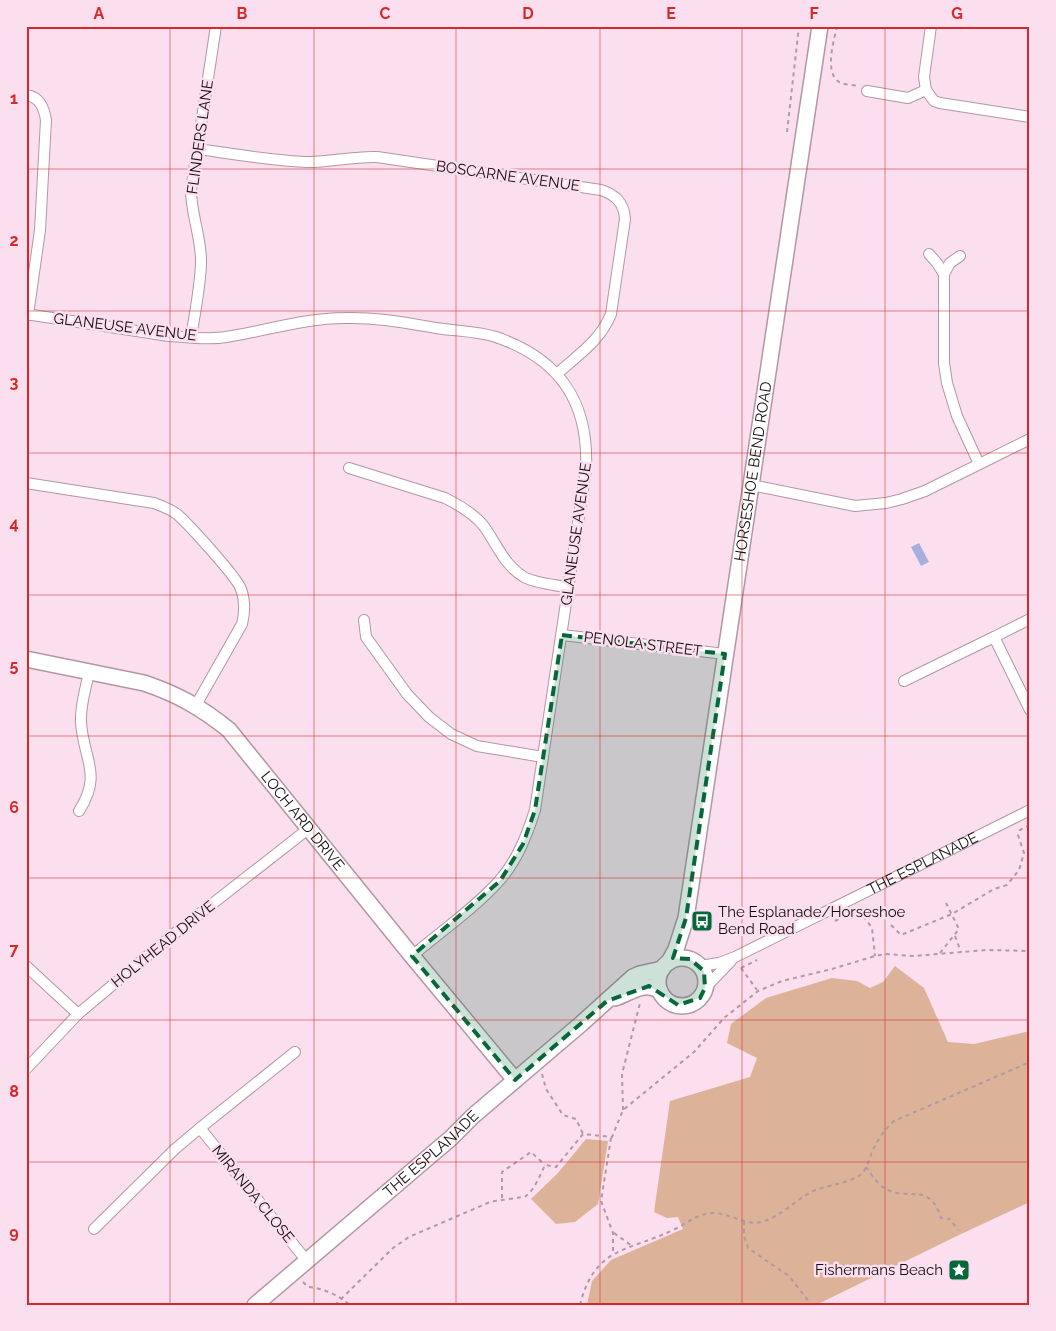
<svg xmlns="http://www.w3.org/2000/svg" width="1056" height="1331" viewBox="0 0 1056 1331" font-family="Raleway,sans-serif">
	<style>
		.green { fill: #dcb298 }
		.water { fill: #a7afde }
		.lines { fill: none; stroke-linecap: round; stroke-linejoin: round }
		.street-casing { stroke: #b197a5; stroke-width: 12 }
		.secondary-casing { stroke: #b197a5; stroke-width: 18 }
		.path { stroke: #af9aa5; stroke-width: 2; stroke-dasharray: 4 4; stroke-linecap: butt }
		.street { stroke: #fff; stroke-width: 10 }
		.secondary { stroke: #fff; stroke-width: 15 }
		.marked { fill: #06673b; fill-opacity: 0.2; stroke: #06673b; stroke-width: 4; stroke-dasharray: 10 6; stroke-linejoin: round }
		.grid { fill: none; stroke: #d62828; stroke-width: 1; stroke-opacity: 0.55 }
		.labels { text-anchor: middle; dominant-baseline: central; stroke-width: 5; stroke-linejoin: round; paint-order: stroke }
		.street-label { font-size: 15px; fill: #150c11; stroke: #fbdfee }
		.poi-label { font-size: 15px; fill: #150c11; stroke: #fbdfee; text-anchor: start }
		.neatline { fill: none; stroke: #d62828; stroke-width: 2 }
		.grid-label { font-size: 16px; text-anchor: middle; font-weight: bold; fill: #d62828 }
	</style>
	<rect width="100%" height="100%" fill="#fbdfee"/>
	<g class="green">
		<polygon points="895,966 924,988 948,1042 974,1044 1030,1031 1030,1202 959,1235 816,1305 587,1305 592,1281 611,1260 683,1229 678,1217 667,1218 654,1212 670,1101 750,1077 757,1058 727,1043 731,1024 766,998 832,978 857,981 870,988 883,982"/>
		<polygon points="586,1139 608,1141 598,1204 575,1222 556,1224 531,1199 558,1173"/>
	</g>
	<polygon class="water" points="919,543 929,562 921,566 911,547"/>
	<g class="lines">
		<g class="street-casing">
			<g id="street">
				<polyline points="926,90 924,77 931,26"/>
				<polyline points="867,91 908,98 926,90 934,101 940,103 1030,117"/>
				<path d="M 26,95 C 40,97 44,108 46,120 L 40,230 L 28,315"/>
				<path d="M 198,149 C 235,154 272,161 309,162 C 331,162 354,156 377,157 L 601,190 C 616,195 624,203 625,219 L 611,314 C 600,341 579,354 558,373"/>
				<polyline points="929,254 937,263 944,274"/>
				<polyline points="960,256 950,263 944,274 944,363 947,383 957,416 979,464"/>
				<path d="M 26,314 L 169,336 C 187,337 208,340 226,337 C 265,331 305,318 345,318 C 376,317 406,323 436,328 C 455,331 477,331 496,337 C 560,359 589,402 586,469 L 535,810 C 527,835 517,861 499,881 C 475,908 439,933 412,956"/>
				<path d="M 191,337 C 195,313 200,288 201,264 C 202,239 191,215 191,190 L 216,26"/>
				<path d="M 349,468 L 445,498 C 459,505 473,513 483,525 C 497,544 503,564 524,577 C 534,583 557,585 569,588"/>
				<path d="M 26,483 L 154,503 C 162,506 171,509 178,515 C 190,526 236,576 241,589 C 245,600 245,612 242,624 L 196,705"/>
				<polyline points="751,485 855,506 886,503 902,499 925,491 1030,439"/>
				<polyline points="364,620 366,637 407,694 429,717 451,734 477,746 543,757"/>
				<polyline points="562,635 725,654"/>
				<polyline points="994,637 1030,619"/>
				<polyline points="904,681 994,637 1030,710"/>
				<path d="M 79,811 C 103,774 83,759 81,722 C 80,705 86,688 89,672"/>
				<polyline points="26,966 78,1014"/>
				<path id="s1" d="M 700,966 L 719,963 L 735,957 L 1030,810"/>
				<polyline points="705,988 731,961"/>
				<polyline points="26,1069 78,1014 170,937 308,829"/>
				<polyline points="200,1128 295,1052"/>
				<polyline points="94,1229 175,1149 200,1128 306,1260"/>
			</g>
		</g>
		<g class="secondary-casing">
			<g id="secondary">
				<path id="s2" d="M 26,659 L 144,683 C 177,694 202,708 229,730 L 412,956 L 515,1080"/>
				<circle cx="682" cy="982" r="24"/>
				<path id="s3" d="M 669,962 L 676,949 L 686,918 L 820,26"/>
				<path d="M 615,998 C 630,993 645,980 660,991"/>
				<path id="s4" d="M 255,1305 L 451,1138 L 473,1116 L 581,1024 L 633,977 L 640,974 L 662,969"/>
			</g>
		</g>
		<g class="path">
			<path d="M 837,26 C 834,41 824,72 839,82 C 845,85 853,85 859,86"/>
			<polyline points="787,132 799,26"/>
			<polyline points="835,921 853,912 862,914 872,928 875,956"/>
			<polyline points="891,925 901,935 952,914 994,889 1007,885 1019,870 1024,853 1018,835 1020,830 1030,825"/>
			<polyline points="955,936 961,952"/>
			<polyline points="940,953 959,929 946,903"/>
			<polyline points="741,968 757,960"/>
			<polyline points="741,968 757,990"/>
			<polyline points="542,1074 546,1089 563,1115 576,1119 583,1134"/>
			<polyline points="623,1110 622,1074 640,1003"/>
			<polyline points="611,1138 601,1201 613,1233 613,1255"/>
			<path d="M 866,1167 C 871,1174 877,1183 884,1188 C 909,1203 929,1180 941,1218 L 950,1219 L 958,1230"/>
			<polyline points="502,1198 502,1172 531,1152 545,1165"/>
			<polyline points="744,1221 744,1236 748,1248 789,1276 810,1303"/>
			<polyline points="614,1233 632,1246"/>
			<path d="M 303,1282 L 308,1287 C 323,1288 338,1295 350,1305"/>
			<path d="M 335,1305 L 393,1248 L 409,1237 L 490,1202 C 498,1200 522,1198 526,1196 C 535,1189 540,1175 545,1165 L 556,1167 L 583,1134 L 612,1137 L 623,1110 L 694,1052 L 724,1018 L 758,991 L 782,981 L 832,969 L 875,956 L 885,954 L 914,956 L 986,950 L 1030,951"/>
			<path d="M 580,1305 C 595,1245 629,1252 675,1229 C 688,1223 698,1213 713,1213 C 730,1213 746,1226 761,1222 C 781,1217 795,1200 813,1191 C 828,1185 846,1184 860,1175 C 867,1170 869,1159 872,1152 C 878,1139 884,1130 894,1121 L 1030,1062"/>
		</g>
		<use href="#street" class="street"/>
		<use href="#secondary" class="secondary"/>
	</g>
	<path class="marked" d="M 562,635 L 725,654 L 686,918 L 673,958 L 690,959 L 704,971 L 705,988 L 700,998 L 678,1005 L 649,986 L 607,1001 L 515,1080 L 412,956 L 500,881 L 523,844 L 535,810 Z"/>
	<path class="grid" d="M 170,26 L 170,1305M 314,26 L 314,1305M 456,26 L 456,1305M 600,26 L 600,1305M 742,26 L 742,1305M 885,26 L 885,1305M 26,169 L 1030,169M 26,311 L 1030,311M 26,453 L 1030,453M 26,595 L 1030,595M 26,736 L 1030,736M 26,878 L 1030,878M 26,1020 L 1030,1020M 26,1162 L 1030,1162"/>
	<defs>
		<g id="bus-square" transform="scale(1.125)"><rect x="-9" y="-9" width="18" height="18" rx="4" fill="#06673b" stroke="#fbdfee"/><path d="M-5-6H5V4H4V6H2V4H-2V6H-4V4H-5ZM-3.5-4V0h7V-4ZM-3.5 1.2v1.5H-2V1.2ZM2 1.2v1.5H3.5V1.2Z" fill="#fff"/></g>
		<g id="sight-square" transform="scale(1.125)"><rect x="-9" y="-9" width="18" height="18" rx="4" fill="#06673b" stroke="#fbdfee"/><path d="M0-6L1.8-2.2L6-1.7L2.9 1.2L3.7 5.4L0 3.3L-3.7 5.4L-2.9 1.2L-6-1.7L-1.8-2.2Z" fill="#fff"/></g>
	</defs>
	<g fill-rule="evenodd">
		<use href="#bus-square" x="702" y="921"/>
		<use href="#sight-square" x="959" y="1270"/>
	</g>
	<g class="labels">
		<g class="street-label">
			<text transform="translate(200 137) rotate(-82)">FLINDERS LANE</text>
			<text transform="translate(508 176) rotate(8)">BOSCARNE AVENUE</text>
			<text transform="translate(125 327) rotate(7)">GLANEUSE AVENUE</text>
			<text stroke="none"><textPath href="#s3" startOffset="499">HORSESHOE BEND ROAD</textPath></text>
			<text transform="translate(576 534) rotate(-82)">GLANEUSE AVENUE</text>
			<text transform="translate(643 644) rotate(7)">PENOLA STREET</text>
			<text stroke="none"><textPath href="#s2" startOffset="335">LOCH ARD DRIVE</textPath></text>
			<text stroke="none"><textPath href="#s1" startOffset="246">THE ESPLANADE</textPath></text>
			<text transform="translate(163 944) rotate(-39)">HOLYHEAD DRIVE</text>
			<text stroke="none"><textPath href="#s4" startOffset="232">THE ESPLANADE</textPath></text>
			<text transform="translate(253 1194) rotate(51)">MIRANDA CLOSE</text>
		</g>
		<g class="poi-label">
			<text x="718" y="912">The Esplanade/Horseshoe<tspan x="718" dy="17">Bend Road</tspan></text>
			<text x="943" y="1270" text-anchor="end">Fishermans Beach</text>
		</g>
	</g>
	<rect width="1056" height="1331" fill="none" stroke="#fbdfee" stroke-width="55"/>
	<rect x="28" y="28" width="1000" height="1276" class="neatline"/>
	<g class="grid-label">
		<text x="99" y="19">A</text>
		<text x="242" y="19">B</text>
		<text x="385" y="19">C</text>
		<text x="528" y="19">D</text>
		<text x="671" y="19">E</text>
		<text x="814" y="19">F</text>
		<text x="957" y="19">G</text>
		<text x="14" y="104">1</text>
		<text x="14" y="246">2</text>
		<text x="14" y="388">3</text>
		<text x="14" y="529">4</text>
		<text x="14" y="671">5</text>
		<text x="14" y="813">6</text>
		<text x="14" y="955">7</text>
		<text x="14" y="1097">8</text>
		<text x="14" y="1238">9</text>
	</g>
</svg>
